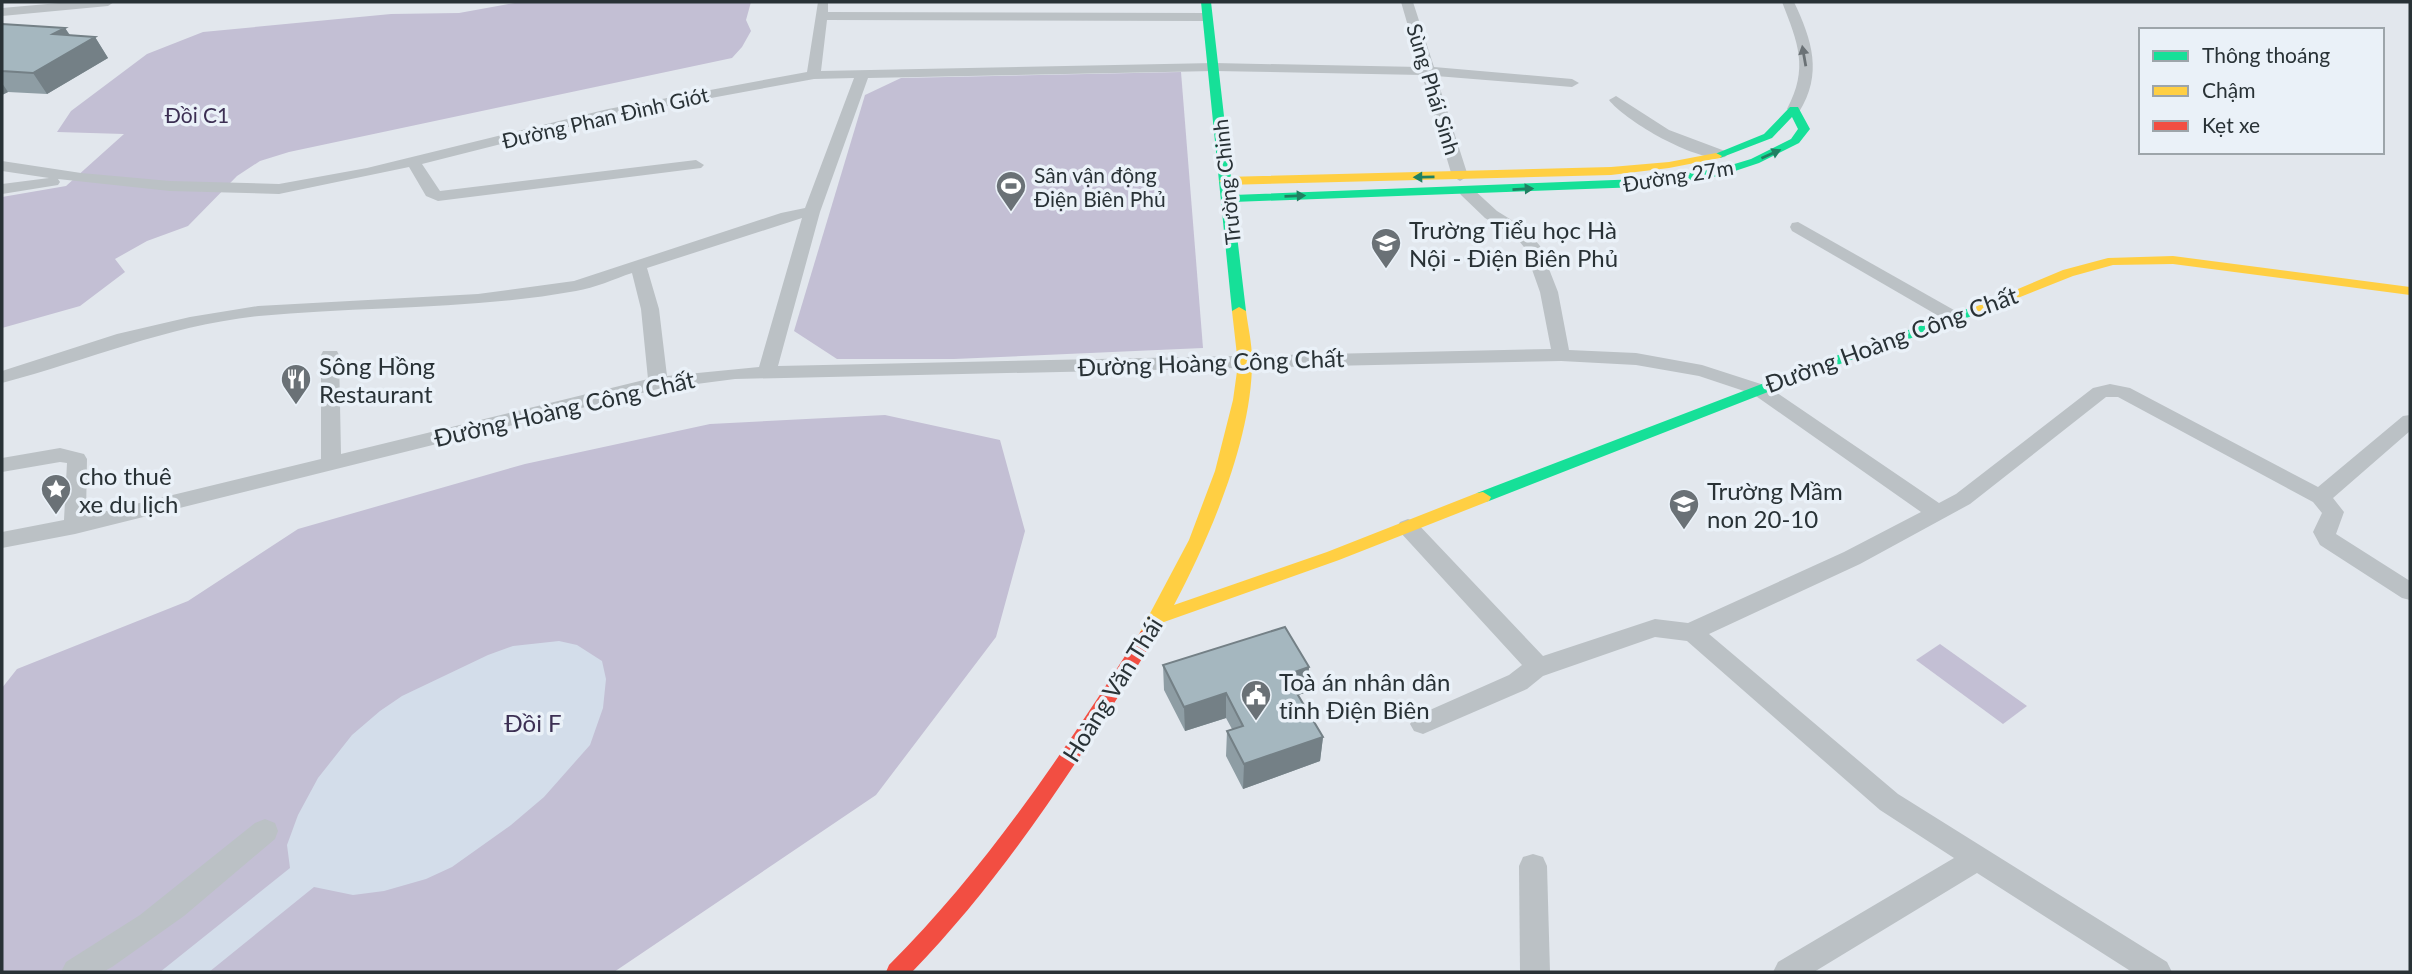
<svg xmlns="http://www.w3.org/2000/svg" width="2412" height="974" viewBox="0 0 2412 974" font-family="Lato,sans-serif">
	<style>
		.green { fill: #c3bfd4 }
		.plaza { fill: #d3ddea }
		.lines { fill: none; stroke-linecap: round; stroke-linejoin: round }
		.street { fill: #bbc1c5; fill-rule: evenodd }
		.fast { fill: #16e098; fill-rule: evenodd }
		.slow { fill: #ffcf43; fill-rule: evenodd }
		.jam { fill: #f24e42; fill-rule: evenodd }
		.wall { fill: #8e9da4 }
		.shaded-wall { fill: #748086 }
		.building { fill: #a5b7bf; stroke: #748086; stroke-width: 2 }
		.oneway { fill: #6b7276 }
		.oneway2 { fill: #208062 }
		.labels { text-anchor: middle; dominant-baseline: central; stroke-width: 7; stroke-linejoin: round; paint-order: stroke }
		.far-street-label { font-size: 21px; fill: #293236; stroke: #eaf1f8 }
		.far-park-label { font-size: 21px; fill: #3c2f53; stroke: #eaf1f8 }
		.far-poi-label { font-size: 21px; fill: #293236; stroke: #eaf1f8; text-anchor: start }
		.poi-label { font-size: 24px; fill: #293236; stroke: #eaf1f8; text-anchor: start }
		.street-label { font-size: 24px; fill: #293236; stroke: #eaf1f8 }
		.park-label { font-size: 24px; fill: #3c2f53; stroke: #eaf1f8 }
	</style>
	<rect width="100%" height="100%" fill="#e2e7ed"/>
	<g class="green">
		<polygon points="520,2 751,2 746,20 751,31 742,47 732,58 289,152 260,161 237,176 188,226 147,241 115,259 125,272 80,306 2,328 2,197 66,186 124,134 57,132 71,111 147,54 203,32 391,14 459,13"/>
		<polygon points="1181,72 1203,348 954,359 837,359 794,331 865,95 901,78"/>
		<polygon points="885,415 1000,440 1025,531 996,637 876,795 614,972 2,972 2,688 17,669 188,601 298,529 525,464 710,424"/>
		<polygon points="1940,644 2027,706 2003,724 1916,660"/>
	</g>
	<polygon class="plaza" points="559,641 577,645 602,661 606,679 603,708 590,745 544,797 511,825 452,867 426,879 384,891 353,895 314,887 209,972 160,972 290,868 287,845 298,815 318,778 352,735 380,711 402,696 488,655 513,646"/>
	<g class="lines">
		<g class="street">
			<polygon points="70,2 114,2 108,6 2,16 2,8"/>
			<path d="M 818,2 L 828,2 L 828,12 L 1205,13 L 1211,17 L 1205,21 L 827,20 L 821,71 L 1214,63 L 1420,67 L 1401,2 L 1413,2 L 1434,67 L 1572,79 L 1579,83 L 1572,87 L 1436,76 L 1468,176 L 1460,181 L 1452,176 L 1422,75 L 1214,71 L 868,78 L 820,212 L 778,366 L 1551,349 L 1540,292 L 1524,247 L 1515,236 L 1485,218 L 1461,195 L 1459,192 L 1461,189 L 1473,189 L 1497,211 L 1526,229 L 1540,246 L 1558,292 L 1569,350 L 1636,353 L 1702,365 L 1767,386 L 1939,503 L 1956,494 L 2093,388 L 2110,384 L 2130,388 L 2318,487 L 2403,416 L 2410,415 L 2410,431 L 2333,498 L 2344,512 L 2336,534 L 2410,581 L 2410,600 L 2402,598 L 2320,545 L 2313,532 L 2322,513 L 2313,502 L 2118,397 L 2106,397 L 1970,504 L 1860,564 L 1709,634 L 1898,794 L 2167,962 L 2172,972 L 2132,972 L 1977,873 L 1814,972 L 1773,972 L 1778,962 L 1954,858 L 1880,810 L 1687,641 L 1655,637 L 1543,676 L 1527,689 L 1423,734 L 1414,731 L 1410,724 L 1414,717 L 1509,675 L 1522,665 L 1400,532 L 1397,527 L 1400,522 L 1408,519 L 1416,522 L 1543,656 L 1655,619 L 1688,623 L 1844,552 L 1921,512 L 1753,394 L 1699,376 L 1636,365 L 1561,361 L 735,379 L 658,389 L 75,534 L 2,548 L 2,532 L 64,520 L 67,463 L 60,462 L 2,472 L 2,458 L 60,448 L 84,454 L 87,459 L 86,516 L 321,459 L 321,355 L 323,351 L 337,351 L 339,355 L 341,454 L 648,379 L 641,309 L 632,273 C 614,279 595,288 576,291 C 471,310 364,306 259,316 C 166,326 90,360 2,383 L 2,371 L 117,334 L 190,317 L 258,306 L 478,294 L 574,281 L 781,213 L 805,208 L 854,78 L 814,79 L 608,117 L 422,164 L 440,191 L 696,160 L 704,165 L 701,168 L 438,201 L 426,196 L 409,167 L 279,194 L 170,191 L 58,179 L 60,182 L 58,185 L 2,194 L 2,184 L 49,178 L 2,171 L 2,161 L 81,173 L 170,181 L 279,184 L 367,168 L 608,109 L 807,72 ZM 802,218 L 759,367 L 667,376 L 659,309 L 647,268 Z"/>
			<path d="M 1782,2 L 1794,2 C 1812,40 1823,74 1799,112 L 1794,113 L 1787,109 C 1809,68 1798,43 1782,2 Z"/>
			<path d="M 1616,96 L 1669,130 L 1725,151 L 1728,154 L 1725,157 C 1699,164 1625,121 1609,100 Z"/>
			<polygon points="1798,222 1961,314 1964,318 1955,323 1949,322 1792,231 1790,227 1792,223"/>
			<polygon points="265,819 275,823 278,831 275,839 184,916 112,967 103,972 61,972 66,962 140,915 255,823"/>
			<polygon points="1533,854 1543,857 1547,866 1550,972 1520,972 1519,866 1523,857"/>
		</g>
		<g class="fast">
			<polygon points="1201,2 1211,2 1233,195 1640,179 1718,169 1751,159 1791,139 1798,129 1792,117 1772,138 1720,158 1710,156 1764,134 1790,107 1798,107 1810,129 1799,143 1759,163 1720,176 1640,187 1233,202 1246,311 1239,315 1232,311"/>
			<polygon points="1975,306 1982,310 1980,313 1829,368 1489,501 1483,502 1475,497 1477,493 1819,362"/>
		</g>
		<g class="slow">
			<polygon points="1716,153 1722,156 1720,158 1669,168 1611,175 1225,185 1219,181 1225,177 1611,167 1669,162"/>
			<polygon points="2173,256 2410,287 2410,295 2173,264 2113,265 2073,276 1980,313 1975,314 1968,310 2063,270 2108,258"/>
			<path d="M 1239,307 L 1246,311 C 1248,327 1252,343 1252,359 C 1253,437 1210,537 1174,605 L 1327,552 L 1477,493 L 1483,492 L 1491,497 L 1489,501 L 1339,560 L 1164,622 L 1153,641 L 1147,643 L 1141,641 L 1138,636 L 1189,540 L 1215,471 L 1233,400 L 1238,364 L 1232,311 Z"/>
		</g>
		<path class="jam" d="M 1147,629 L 1153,631 L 1156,636 L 1153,641 C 1081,757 1008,873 912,972 L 886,972 L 889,965 C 989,865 1065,750 1141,631 Z"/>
	</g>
	<g class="wall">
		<polygon points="2,24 65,28 70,35 95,37 108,58 47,94 8,92 2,95"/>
		<polygon points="1163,665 1309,667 1307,692 1298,695 1323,737 1320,761 1243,789 1226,756 1227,731 1232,729 1226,718 1185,731 1164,690"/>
	</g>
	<g class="shaded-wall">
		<polygon points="65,28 77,47 95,37 108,58 47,94 33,73 53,34"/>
		<polygon points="2,83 8,92 2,95"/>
		<polygon points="1309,667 1307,692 1284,700 1286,675"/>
		<polygon points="1226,693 1226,718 1185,731 1184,707"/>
		<polygon points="1323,737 1320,761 1243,789 1244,764"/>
	</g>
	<g class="building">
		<polygon points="2,24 65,28 53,34 95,37 33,73 2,71"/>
		<polygon points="1285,627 1309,667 1286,675 1323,737 1244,764 1227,731 1243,726 1226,693 1184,707 1163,665"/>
	</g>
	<defs><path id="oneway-solid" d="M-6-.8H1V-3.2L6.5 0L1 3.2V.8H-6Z" transform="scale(1.75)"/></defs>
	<use class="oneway" href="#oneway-solid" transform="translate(1804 56) rotate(-100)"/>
	<g class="oneway2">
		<use href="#oneway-solid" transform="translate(1771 154) rotate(-24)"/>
		<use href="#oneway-solid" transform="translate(1424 177) rotate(179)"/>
		<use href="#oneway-solid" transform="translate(1523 189) rotate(-3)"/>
		<use href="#oneway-solid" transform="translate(1295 196) rotate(-2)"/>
	</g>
	<defs>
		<g id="stadium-pin" transform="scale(1.575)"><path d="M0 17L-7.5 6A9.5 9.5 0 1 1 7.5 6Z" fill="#6a7176" stroke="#eaf1f8"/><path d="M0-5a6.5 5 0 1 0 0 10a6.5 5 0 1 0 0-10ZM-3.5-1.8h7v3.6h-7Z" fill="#fff"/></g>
		<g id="school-pin" transform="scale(1.575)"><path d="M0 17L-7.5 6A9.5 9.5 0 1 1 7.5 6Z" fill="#6a7176" stroke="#eaf1f8"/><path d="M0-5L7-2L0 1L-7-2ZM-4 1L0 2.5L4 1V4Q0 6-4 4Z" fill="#fff"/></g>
		<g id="restaurant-pin" transform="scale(1.575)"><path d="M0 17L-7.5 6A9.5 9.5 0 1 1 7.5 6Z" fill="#6a7176" stroke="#eaf1f8"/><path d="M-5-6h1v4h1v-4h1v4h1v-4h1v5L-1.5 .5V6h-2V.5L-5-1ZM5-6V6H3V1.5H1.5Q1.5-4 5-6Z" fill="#fff"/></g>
		<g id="sight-pin" transform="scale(1.575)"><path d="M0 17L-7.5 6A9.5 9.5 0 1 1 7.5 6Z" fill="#6a7176" stroke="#eaf1f8"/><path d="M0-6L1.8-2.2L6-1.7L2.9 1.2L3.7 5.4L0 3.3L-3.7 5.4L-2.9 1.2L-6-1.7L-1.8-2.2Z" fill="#fff"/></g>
		<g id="civic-pin" transform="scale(1.575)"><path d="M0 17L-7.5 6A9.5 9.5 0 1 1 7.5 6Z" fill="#6a7176" stroke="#eaf1f8"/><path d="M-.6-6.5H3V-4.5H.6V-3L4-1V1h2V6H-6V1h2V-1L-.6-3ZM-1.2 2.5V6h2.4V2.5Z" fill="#fff"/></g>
	</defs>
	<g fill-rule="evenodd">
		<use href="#stadium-pin" x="1011" y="186"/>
		<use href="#school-pin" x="1386" y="243"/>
		<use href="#restaurant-pin" x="296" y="379"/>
		<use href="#sight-pin" x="56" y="489"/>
		<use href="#school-pin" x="1684" y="504"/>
		<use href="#civic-pin" x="1256" y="695"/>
	</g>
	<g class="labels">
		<g class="far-street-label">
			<text transform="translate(1434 89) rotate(73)">Sùng Phái Sinh</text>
			<text transform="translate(605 117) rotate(-13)">Đường Phan Đình Giót</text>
			<text transform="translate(1678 175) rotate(-9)">Đường 27m</text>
			<text transform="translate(1226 182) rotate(-96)">Trường Chinh</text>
		</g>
		<g class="far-park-label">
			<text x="197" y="114">Đồi C1</text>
		</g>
		<g class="far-poi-label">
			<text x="1034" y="174">Sân vận động<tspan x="1034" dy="24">Điện Biên Phủ</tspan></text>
		</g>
		<g class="poi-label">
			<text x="1409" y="229">Trường Tiểu học Hà<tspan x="1409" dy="28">Nội - Điện Biên Phủ</tspan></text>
			<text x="319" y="365">Sông Hồng<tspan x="319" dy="28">Restaurant</tspan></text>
			<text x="79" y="475">cho thuê<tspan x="79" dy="28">xe du lịch</tspan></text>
			<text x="1707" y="490">Trường Mầm<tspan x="1707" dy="28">non 20-10</tspan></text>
			<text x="1279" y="681">Toà án nhân dân<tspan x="1279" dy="28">tỉnh Điện Biên</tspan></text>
		</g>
		<g class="street-label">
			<text transform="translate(1891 339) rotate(-20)">Đường Hoàng Công Chất</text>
			<text transform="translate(1211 362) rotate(-2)">Đường Hoàng Công Chất</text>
			<text transform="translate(564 408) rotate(-13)">Đường Hoàng Công Chất</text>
			<text transform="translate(1112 689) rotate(-58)">Hoàng Văn Thái</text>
		</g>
		<g class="park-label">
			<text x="533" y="722">Đồi F</text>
		</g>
	</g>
	<rect width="2412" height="974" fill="none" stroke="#293236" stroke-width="7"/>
	<rect x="2139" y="28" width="245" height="126" fill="#eaf1f8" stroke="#9da5aa" stroke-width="2"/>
	<rect x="2153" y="51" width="35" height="10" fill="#16e098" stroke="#9da5aa" stroke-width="2"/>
	<text x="2202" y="63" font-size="21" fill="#293236">Thông thoáng</text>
	<rect x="2153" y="86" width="35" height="10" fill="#ffcf43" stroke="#9da5aa" stroke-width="2"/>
	<text x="2202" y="98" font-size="21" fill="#293236">Chậm</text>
	<rect x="2153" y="121" width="35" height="10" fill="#f24e42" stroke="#9da5aa" stroke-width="2"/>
	<text x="2202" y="133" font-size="21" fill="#293236">Kẹt xe</text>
</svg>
